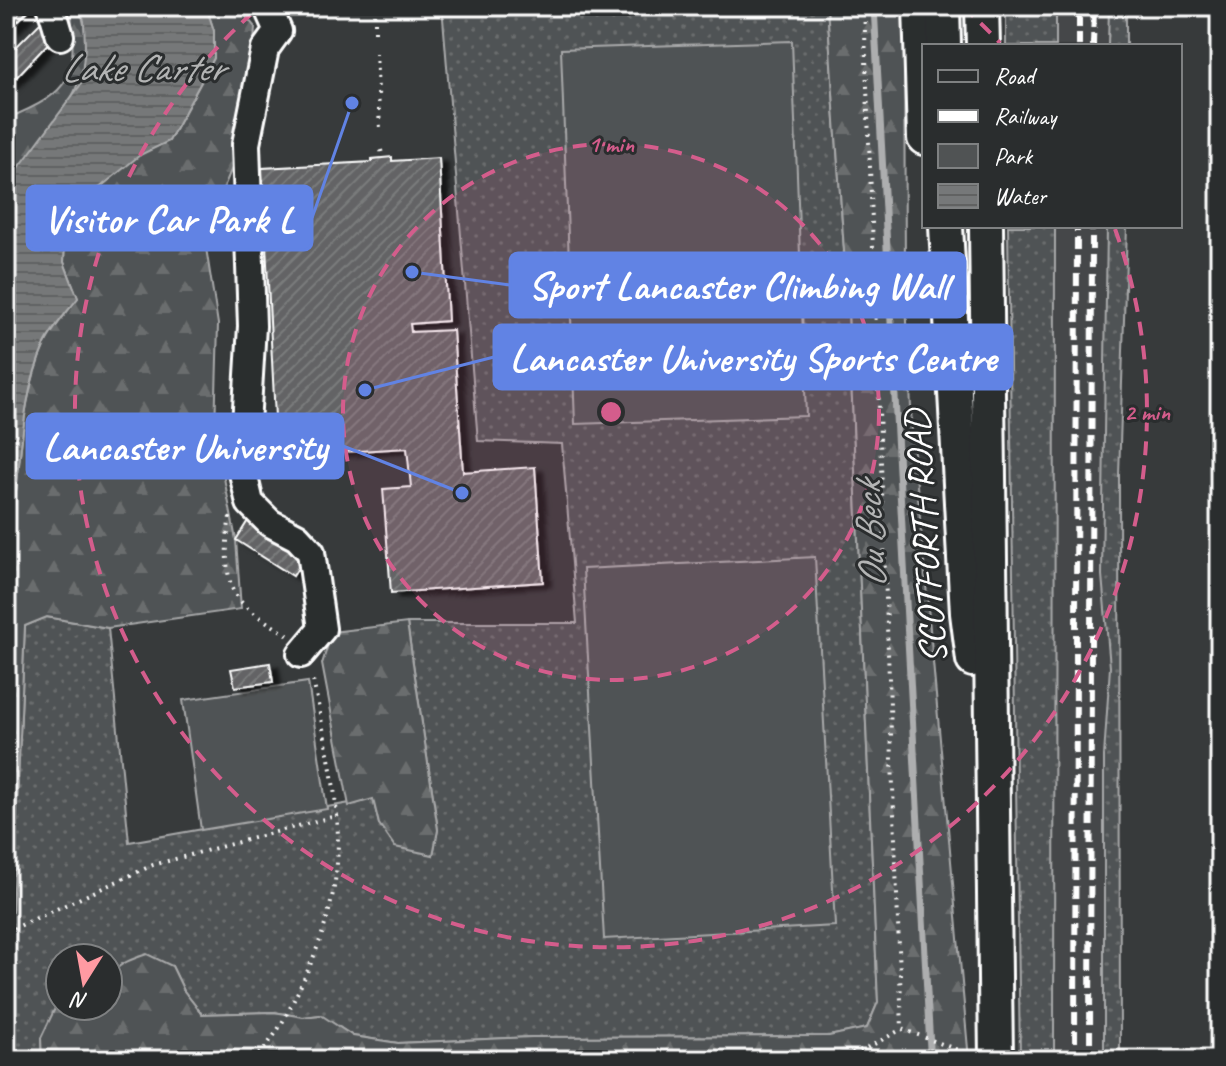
<svg xmlns="http://www.w3.org/2000/svg" width="1226" height="1066" viewBox="0 0 1226 1066" font-family="Caveat,sans-serif">
	<style>
		.built { fill: #444748 }
		.grass { fill: url(#grass-dots); stroke: #a8a9aa; stroke-width: 2 }
		.forest { fill: url(#forest-firs); stroke: #a8a9aa; stroke-width: 2 }
		.green { fill: #505354; stroke: #a8a9aa; stroke-width: 2 }
		.water { fill: url(#water-rules); stroke: #adaeaf; stroke-width: 2 }
		.lines { fill: none; stroke-linecap: round; stroke-linejoin: round }
		.stream { stroke: #adaeaf; stroke-width: 7 }
		.building { fill: url(#building-hatch); stroke: #fff; stroke-width: 2; filter: url(#shadow) }
		.minor-casing { stroke: #fff; stroke-width: 32 }
		.major-casing { stroke: #fff; stroke-width: 38 }
		.path { stroke: #fff; stroke-width: 4; stroke-dasharray: 2 6; stroke-linecap: butt }
		.minor { stroke: #2a2d2e; stroke-width: 26 }
		.major { stroke: #2a2d2e; stroke-width: 32 }
		.rail { stroke: #fff; stroke-width: 6; stroke-dasharray: 12 6; stroke-linecap: butt }
		.ring { fill: none; stroke: #d45d8c; stroke-width: 4; stroke-dasharray: 14 10 }
		.labels { text-anchor: middle; dominant-baseline: central; stroke-width: 6; stroke-linejoin: round; paint-order: stroke }
		.street-label { font-size: 38px; fill: #fff; stroke: #2a2d2e }
		.water-label { font-size: 40px; font-style: italic; fill: #b4b5b5; stroke: #2a2d2e }
		.centre { fill: #d45d8c; stroke: #2a2d2e; stroke-width: 4 }
		.ring-label { font-size: 24px; text-anchor: middle; font-weight: bold; fill: #d45d8c; stroke: #2a2d2e; stroke-width: 6; stroke-linejoin: round; paint-order: stroke }
		.leader { fill: none; stroke: #6183e4; stroke-width: 3 }
		.callout-dot { fill: #6183e4; stroke: #2a2d2e; stroke-width: 3 }
		.callout { fill: #6183e4; stroke: #6183e4; stroke-width: 3 }
		.callout-label { font-size: 40px; text-anchor: middle; font-weight: bold; fill: #fff }
	</style>
	<defs>
		<pattern id="grass-dots" width="8" height="8" patternUnits="userSpaceOnUse" patternTransform="scale(2)"><rect width="8" height="8" fill="#505354"/><path d="M2 2h.1M6 6h.1" fill="none" stroke="#6a6d6e" stroke-width="1.8" stroke-linecap="round"/></pattern>
		<pattern id="forest-firs" width="22" height="20" patternUnits="userSpaceOnUse" patternTransform="scale(2)"><rect width="22" height="20" fill="#505354"/><path d="M5 1l3.5 6h-7zM16 11l3.5 6h-7z" fill="#6a6d6e"/></pattern>
		<pattern id="water-rules" width="6" height="5" patternUnits="userSpaceOnUse" patternTransform="scale(2)"><rect width="6" height="5" fill="#767879"/><path d="M0 2.5h6" fill="none" stroke="#616262"/></pattern>
		<pattern id="building-hatch" width="6" height="6" patternUnits="userSpaceOnUse" patternTransform="scale(2)"><rect width="6" height="6" fill="#636465"/><path d="M-1 1l2-2M0 6l6-6M5 7l2-2" fill="none" stroke="#7a7b7c"/></pattern>
		<filter id="shadow"><feDropShadow dx="8" dy="4.5" stdDeviation="2" flood-color="#0009"/></filter>
	</defs>
	<rect width="100%" height="100%" fill="#373a3b"/>
	<filter id="ink" filterUnits="userSpaceOnUse"><feTurbulence type="fractalNoise" baseFrequency=".0125" numOctaves="2"/><feDisplacementMap in="SourceGraphic" scale="16" xChannelSelector="R" yChannelSelector="G"/><feConvolveMatrix kernelMatrix="1 2 1 2 8 2 1 2 1" color-interpolation-filters="sRGB"/></filter>
	<g filter="url(#ink)">
		<g class="built">
			<rect x="1006" y="6" width="120" height="40"/>
			<polygon points="1008,226 1127,226 1119,476 1120,1060 1020,1060"/>
		</g>
		<g class="grass">
			<polygon points="442,6 827,6 848,308 878,1002 867,1028 829,1036 532,1037 398,1043 353,1036 320,1015 303,1017 274,1012 202,1014 184,991 172,966 122,963 108,979 108,958 60,958 60,1003 41,1038 42,1060 6,1060 6,916 12,912 25,626 46,617 108,628 129,842 373,799 379,824 433,855 438,830 407,623 577,623 562,444 478,441"/>
			<rect x="1006" y="6" width="50" height="40"/>
			<polygon points="1109,6 1126,6 1126,46 1108,46"/>
			<polygon points="1008,226 1055,226 1054,1060 1020,1060"/>
			<polygon points="1107,226 1127,226 1119,476 1120,1060 1104,1060 1104,756 1110,667 1102,575"/>
		</g>
		<g class="forest">
			<path d="M 71,6 L 79,6 C 106,80 48,132 6,185 L 6,119 C 77,90 75,77 71,6 Z"/>
			<path d="M 206,6 L 237,6 L 255,27 L 252,78 L 237,156 L 204,235 L 218,324 L 215,431 L 236,540 L 241,609 L 108,628 L 47,617 L 25,626 L 12,912 L 6,916 L 6,551 C 23,484 16,407 45,344 C 53,328 67,312 78,298 L 64,262 L 66,215 L 140,154 L 169,141 L 214,58 L 214,31 Z"/>
			<path d="M 827,6 L 904,6 L 905,278 L 912,430 L 969,1060 L 42,1060 L 41,1038 L 57,1004 L 108,1006 C 108,970 114,965 147,954 L 172,966 L 184,991 L 202,1014 L 274,1012 L 303,1017 L 321,1015 L 353,1036 L 398,1043 L 532,1037 L 829,1036 L 867,1028 L 878,1002 L 848,308 Z"/>
			<polygon points="407,623 438,830 433,855 395,847 379,824 373,799 349,806 322,664 332,632"/>
		</g>
		<g class="green">
			<polygon points="792,41 806,416 575,424 561,49"/>
			<polygon points="815,557 835,926 604,939 583,569"/>
			<polygon points="308,682 327,809 201,830 183,700"/>
		</g>
		<path class="water" d="M 79,6 L 206,6 L 214,31 L 214,58 L 169,141 L 140,155 L 66,215 L 64,262 L 78,298 C 67,312 53,327 45,344 C 16,407 23,484 6,551 L 6,185 L 81,84 L 85,46 L 84,21 Z"/>
		<g class="lines">
			<polyline class="stream" points="874,6 930,1048 927,1060"/>
		</g>
		<g class="building">
			<polygon points="6,6 33,6 6,33"/>
			<polygon points="40,23 55,36 9,85 6,57"/>
			<polygon points="392,157 392,161 439,158 448,321 410,324 411,332 453,330 463,472 535,467 543,582 391,593 383,489 411,487 407,448 277,456 262,168 372,162 372,159"/>
			<polygon points="249,519 306,555 293,576 236,540"/>
			<polygon points="270,663 273,682 235,687 231,669"/>
		</g>
		<g class="lines">
			<g class="minor-casing">
				<g id="minor">
					<polyline points="51,6 60,36"/>
					<polyline points="267,6 278,31 265,49 246,144 252,326 243,473 250,503 270,523 297,537 311,552 322,629 301,654"/>
				</g>
			</g>
			<g class="major-casing">
				<g id="major">
					<polyline points="920,6 924,138"/>
					<polyline points="943,6 944,46"/>
					<polyline points="982,6 983,46"/>
					<polyline points="946,226 967,613 973,660"/>
					<polyline points="986,226 996,1060"/>
				</g>
			</g>
			<g class="path">
				<polyline points="375,6 375,32"/>
				<polyline points="864,6 902,1029 971,1055"/>
				<polyline points="376,53 380,129"/>
				<polyline points="381,150 383,158"/>
				<path d="M 230,517 C 226,537 224,573 234,592 C 244,611 272,624 289,636"/>
				<polyline points="6,932 153,865 339,815"/>
				<path d="M 253,1060 C 276,1039 289,1011 302,983 C 359,863 337,799 312,675"/>
				<polyline points="288,1060 330,1056 355,1060"/>
				<polyline points="829,1060 865,1049 902,1029"/>
			</g>
			<use href="#minor" class="minor"/>
			<use href="#major" class="major"/>
			<g class="rail">
				<polyline points="1079,46 1079,6"/>
				<polyline points="1093,46 1094,6"/>
				<polyline points="1075,1060 1077,226"/>
				<polyline points="1090,1060 1092,226"/>
			</g>
		</g>
	</g>
	<circle cx="611" cy="412" r="268" fill="#d45d8c" fill-opacity=".12"/>
	<g class="ring">
		<circle cx="611" cy="412" r="268"/>
		<path d="M963 7A536 536 0 0 1 1000 43M1115 229A536 536 0 1 1 259 7"/>
	</g>
	<g class="labels">
		<g class="street-label">
			<text transform="translate(925 537) rotate(-94)">SCOTFORTH ROAD</text>
		</g>
		<g class="water-label">
			<text x="142" y="68">Lake Carter</text>
			<text transform="translate(870 535) rotate(-93)">Ou Beck</text>
		</g>
	</g>
	<circle cx="611" cy="412" r="12" class="centre"/>
	<g class="ring-label">
		<text x="611" y="152">1 min</text>
		<text x="1147" y="420">2 min</text>
	</g>
	<path class="leader" d="M352 103L312 218M412 272L510 285M365 390L494 357M462 493L343 446"/>
	<g class="callout-dot">
		<circle cx="352" cy="103" r="8"/>
		<circle cx="412" cy="272" r="8"/>
		<circle cx="365" cy="390" r="8"/>
		<circle cx="462" cy="493" r="8"/>
	</g>
	<g class="callout">
		<rect x="27" y="186" width="285" height="64" rx="8"/>
		<rect x="510" y="253" width="455" height="64" rx="8"/>
		<rect x="494" y="325" width="518" height="64" rx="8"/>
		<rect x="27" y="414" width="316" height="64" rx="8"/>
	</g>
	<g class="callout-label">
		<text x="169" y="232">Visitor Car Park L</text>
		<text x="738" y="299">Sport Lancaster Climbing Wall</text>
		<text x="753" y="371">Lancaster University Sports Centre</text>
		<text x="185" y="460">Lancaster University</text>
	</g>
	<rect width="1226" height="1066" fill="none" stroke="#2a2d2e" stroke-width="32"/>
	<rect x="16" y="16" width="1194" height="1034" fill="none" stroke="#fff" stroke-width="3" filter="url(#ink)"/>
	<rect x="922" y="44" width="260" height="184" fill="#2a2d2e" stroke="#7f8182" stroke-width="2"/>
	<rect x="938" y="70" width="40" height="12" fill="#2a2d2e" stroke="#7f8182" stroke-width="2"/>
	<text x="994" y="84" font-size="24" fill="#ffffff">Road</text>
	<rect x="938" y="110" width="40" height="12" fill="#ffffff" stroke="#7f8182" stroke-width="2"/>
	<text x="994" y="124" font-size="24" fill="#ffffff">Railway</text>
	<rect x="938" y="144" width="40" height="24" fill="#505354" stroke="#7f8182" stroke-width="2"/>
	<text x="994" y="164" font-size="24" fill="#ffffff">Park</text>
	<rect x="938" y="184" width="40" height="24" fill="url(#water-rules)" stroke="#7f8182" stroke-width="2"/>
	<text x="994" y="204" font-size="24" fill="#ffffff">Water</text>
	<g transform="translate(84 982) rotate(191)"><circle r="38" fill="#2a2d2e" stroke="#7f8182" stroke-width="2"/>
	<path d="M0-6L14 30L0 20L-14 30Z" fill="#ff9aa2"/>
	<text y="-12" font-size="22" font-weight="bold" text-anchor="middle" fill="#ffffff">N</text>
	</g>
</svg>
